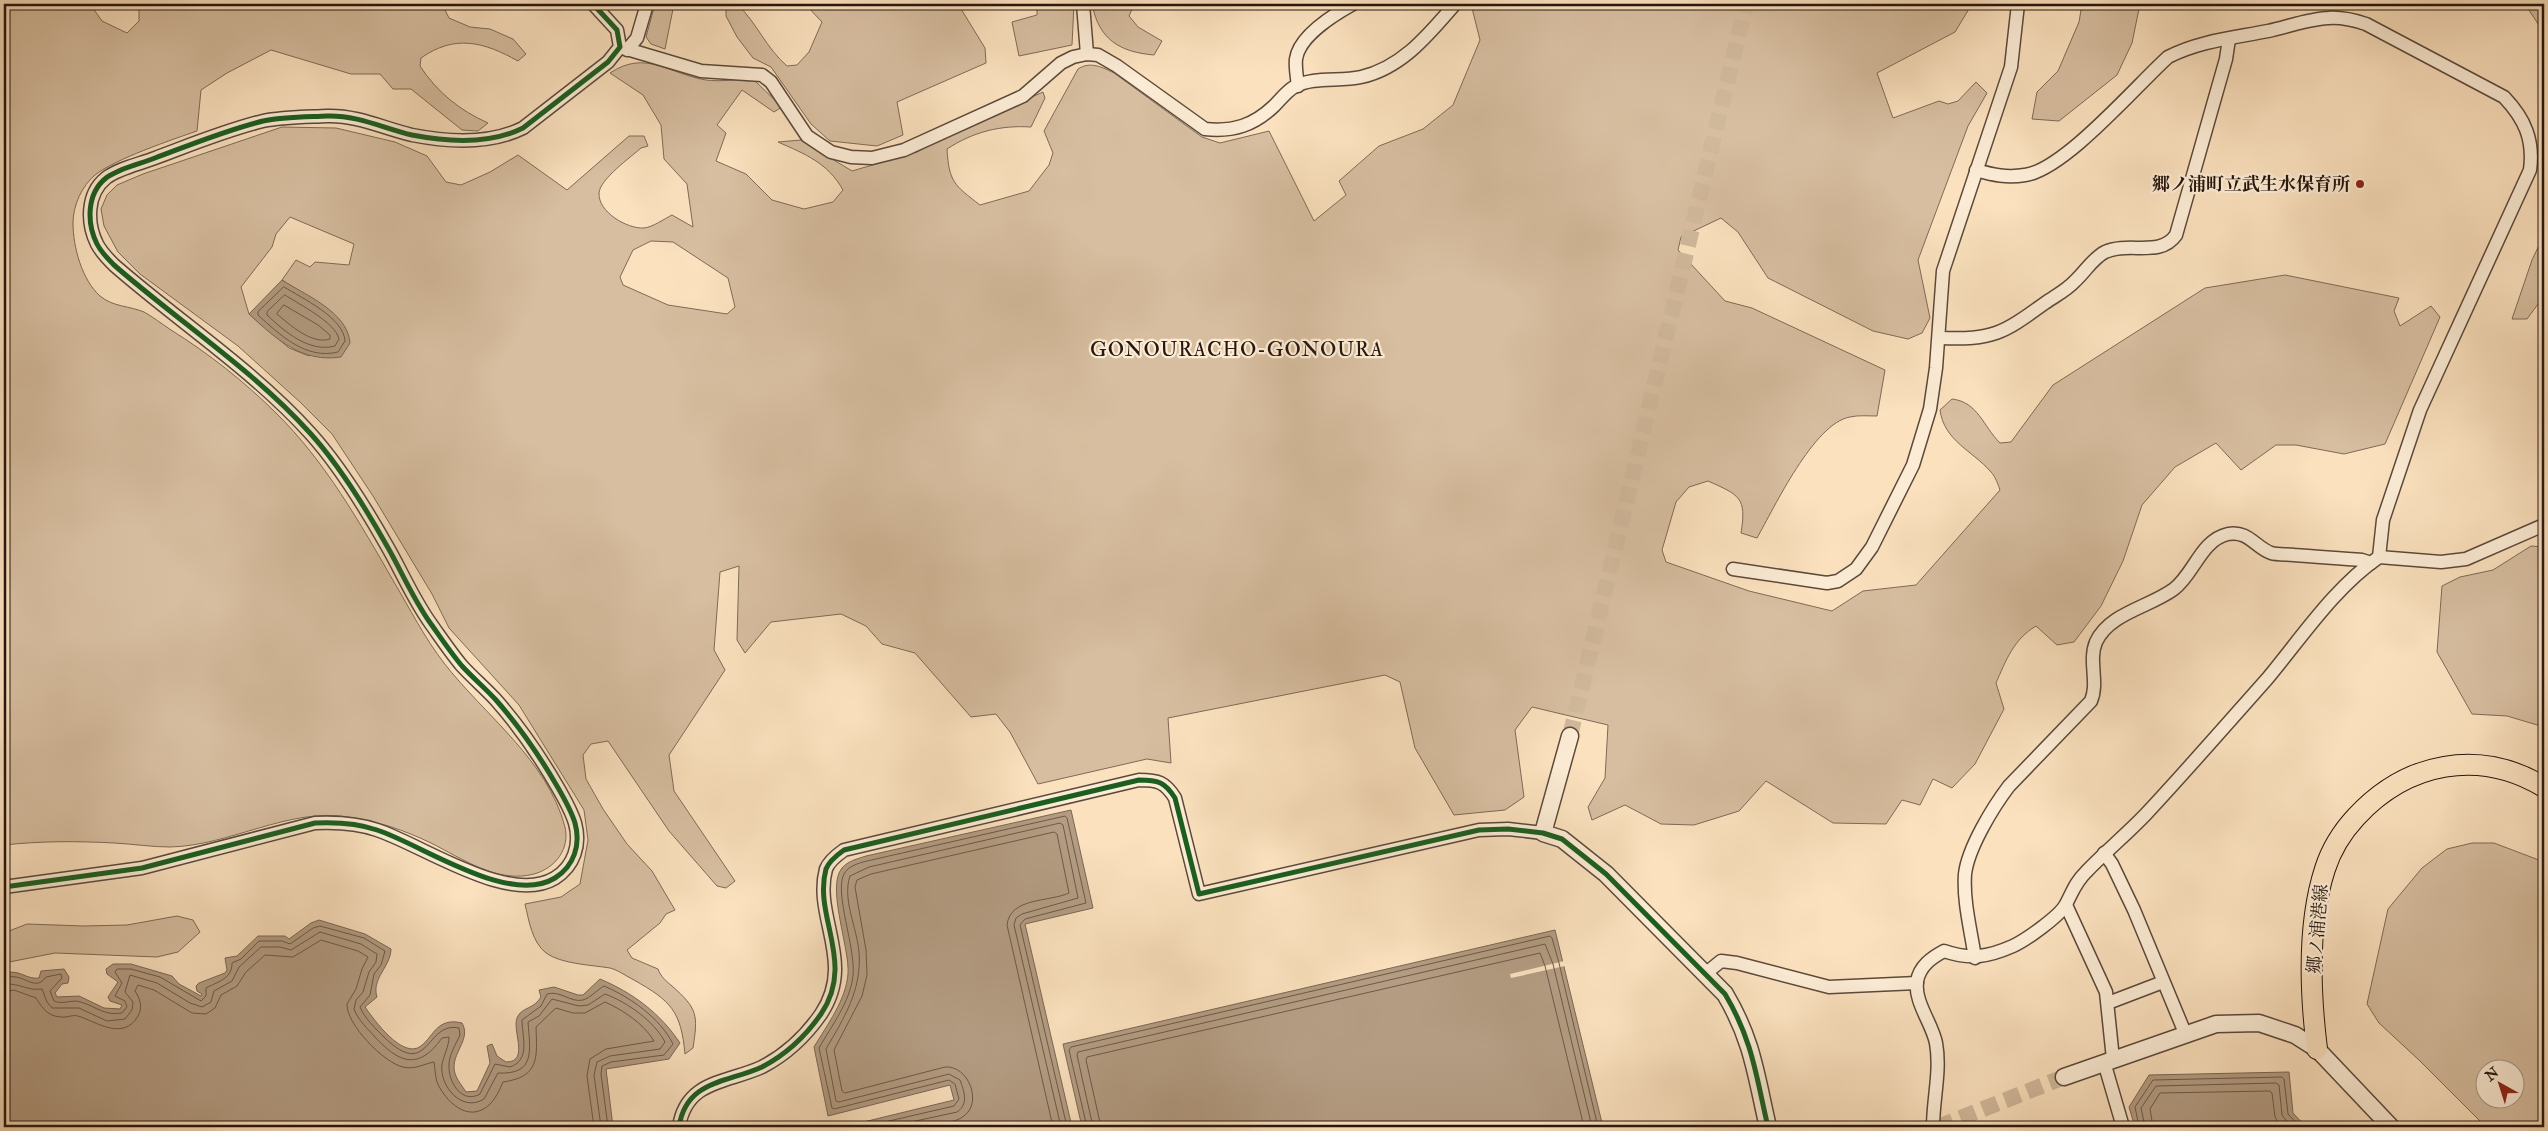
<svg xmlns="http://www.w3.org/2000/svg" width="2548" height="1131" viewBox="0 0 2548 1131" font-family="'IM FELL Double Pica','Noto Serif JP',serif">
	<style>
		.green { fill: #d7bea0; stroke: #7e6a57; fill-rule: evenodd }
		.water { fill: #b39c82; stroke: #7b6654 }
		.pier { fill: #fbe1be }
		.lines { fill: none; stroke-linecap: round; stroke-linejoin: round }
		.shore { stroke: #6c5948; stroke-width: 1 }
		.tertiary-tunnel { stroke: #d0b89b; stroke-width: 16; stroke-dasharray: 16 8; stroke-linecap: butt }
		.minor-casing { stroke: #5b493a; stroke-width: 15 }
		.tertiary-casing { stroke: #5b493a; stroke-width: 19 }
		.primary-casing { stroke: #26160e; stroke-width: 22 }
		.minor { stroke: #fcecd5; stroke-width: 12 }
		.tertiary { stroke: #fcecd5; stroke-width: 16 }
		.primary { stroke: #fbe1be; stroke-width: 20 }
		.cycleway-casing { stroke: #fcecd5; stroke-width: 8 }
		.cycleway { stroke: #1b5e20; stroke-width: 5 }
		.poi-dot { fill: #8f2418; stroke: #fcecd5; stroke-width: 2 }
		.labels { text-anchor: middle; dominant-baseline: central; stroke-width: 4.5; stroke-linejoin: round; paint-order: stroke }
		.poi-label { font-size: 18px; font-weight: bold; fill: #26160e; stroke: #fcecd5; text-anchor: end }
		.street-label { font-size: 18px; fill: #26160e; stroke: #fcecd5 }
		.quarter-label { font-size: 20px; letter-spacing: 1px; fill: #26160e; stroke: #fcecd5 }
	</style>
	<rect width="100%" height="100%" fill="#fbe1be"/>
	<filter id="stains"><feTurbulence type="fractalNoise" baseFrequency=".004" numOctaves="4"/><feColorMatrix values="0 0 0 0 .2 0 0 0 0 .09 0 0 0 0 .02 0 0 0 .5 -.17"/></filter>
	<radialGradient id="worn" r=".72"><stop offset=".6" stop-color="#630" stop-opacity="0"/><stop offset="1" stop-color="#630" stop-opacity=".3"/></radialGradient>
	<g class="green">
		<path d="M 4,4 L 90,4 L 102,21 L 127,33 L 139,21 L 139,4 L 442,4 L 449,18 L 470,27 L 490,29 L 513,39 L 526,54 L 518,61 C 484,42 455,34 421,58 L 420,66 C 437,92 459,110 488,123 L 478,131 L 462,130 L 411,89 L 393,89 L 380,74 L 351,74 L 271,50 L 227,73 L 201,90 L 197,131 C 171,140 115,159 95,175 C 82,186 73,205 73,223 C 73,247 82,280 100,296 C 113,307 130,306 144,312 C 153,317 162,324 171,330 C 208,353 245,382 276,413 C 325,461 360,523 394,582 C 410,609 424,637 444,663 C 485,716 547,759 565,827 C 570,848 556,868 534,874 C 498,884 461,858 431,843 C 404,830 377,821 348,817 C 290,807 229,846 170,847 C 152,847 133,844 114,843 C 77,841 41,841 4,845 Z"/>
		<polygon points="655,4 674,4 665,49 651,44 646,37"/>
		<path d="M 726,4 L 737,4 C 757,23 766,48 787,66 L 797,65 L 809,52 L 822,22 L 805,4 L 958,4 L 985,48 L 986,63 L 897,102 L 903,135 L 877,146 L 830,141 L 811,124 L 771,67 L 753,58 L 737,37 L 726,16 Z"/>
		<polygon points="1037,4 1074,4 1072,45 1019,56 1012,22 1037,15"/>
		<path d="M 1092,4 L 1176,4 L 1167,9 L 1133,7 L 1129,16 L 1138,27 L 1162,41 L 1154,55 C 1120,52 1099,40 1092,4 Z"/>
		<path d="M 1475,4 L 1972,4 L 1955,32 L 1877,73 L 1893,118 L 1939,101 L 1948,104 L 1958,101 L 1976,82 L 1987,93 L 1968,126 L 1918,260 L 1930,318 L 1922,333 L 1908,339 L 1873,331 L 1768,278 L 1738,232 L 1721,218 L 1681,237 L 1678,250 L 1725,301 L 1752,308 L 1885,370 L 1877,416 C 1868,416 1858,415 1850,417 C 1814,423 1774,508 1757,538 L 1741,533 C 1747,497 1739,495 1708,481 L 1689,487 L 1676,502 L 1662,550 L 1666,562 L 1749,591 L 1832,611 L 1863,591 L 1916,585 L 2000,490 C 1998,484 1995,476 1991,472 C 1973,451 1944,441 1940,410 L 1952,399 C 1978,402 1983,426 2000,443 L 2011,442 L 2053,385 L 2205,288 L 2285,275 L 2399,298 L 2394,311 L 2400,326 L 2431,306 L 2440,317 L 2385,444 L 2344,454 L 2296,445 L 2276,445 L 2241,470 L 2216,443 L 2175,467 L 2142,505 L 2123,561 L 2101,606 L 2074,642 L 2057,645 L 2036,626 C 2014,639 2006,660 1996,683 L 2004,709 L 1975,764 L 1952,788 L 1933,779 L 1920,805 L 1902,800 L 1886,824 L 1833,823 L 1766,781 L 1739,811 L 1694,825 L 1661,824 L 1625,805 L 1592,820 L 1588,807 L 1605,778 L 1608,725 L 1532,707 L 1515,730 L 1524,797 L 1505,810 L 1454,815 L 1415,748 L 1400,682 L 1385,675 L 1168,718 L 1171,763 L 1147,759 L 1038,784 L 1010,732 L 996,714 L 971,717 L 915,653 L 882,644 L 866,626 L 841,614 L 771,622 L 745,653 L 737,640 L 739,566 L 720,572 L 714,650 L 725,670 L 669,755 L 674,791 L 735,881 L 726,888 L 717,886 L 669,831 L 608,741 L 591,744 L 583,755 L 586,779 L 603,809 L 627,844 L 652,871 L 675,910 L 666,914 L 660,923 L 627,950 L 632,958 L 658,969 C 661,977 666,981 672,986 C 698,1009 698,1015 693,1048 L 685,1054 C 681,1011 671,1001 634,980 C 626,976 618,970 610,968 C 592,965 561,964 546,953 C 532,942 529,921 525,904 L 561,897 L 580,884 L 588,840 L 584,810 L 519,705 L 449,628 L 432,594 L 373,496 L 332,434 L 300,402 L 238,346 L 140,274 L 118,252 L 104,226 L 101,209 L 107,195 L 117,185 L 143,174 L 282,127 L 336,128 L 395,142 L 427,156 L 446,182 L 461,185 L 490,172 L 518,155 L 567,190 L 629,136 L 644,136 L 648,146 L 641,148 C 631,157 600,179 599,193 C 598,212 627,229 644,228 C 653,227 664,219 672,215 L 693,227 L 687,184 L 664,159 L 661,125 L 643,95 L 610,73 C 646,49 669,74 706,80 C 720,82 738,79 753,79 L 782,107 L 774,112 L 742,90 L 717,125 L 726,133 L 716,161 L 746,174 L 772,200 L 804,209 L 833,202 L 843,190 C 828,163 805,154 778,142 L 801,140 L 852,171 L 917,152 L 960,129 L 1043,92 L 1045,98 L 1031,127 C 1000,125 973,132 947,149 C 949,182 954,185 980,205 L 1029,191 L 1049,165 L 1053,153 L 1044,131 L 1078,69 C 1090,61 1102,67 1114,73 L 1202,137 L 1220,143 L 1269,131 L 1314,221 L 1346,195 L 1339,181 L 1379,146 L 1423,129 L 1453,105 L 1480,40 L 1472,8 ZM 290,217 L 354,244 L 349,265 L 315,262 L 310,267 L 296,260 L 282,280 L 329,310 L 309,356 L 289,348 L 249,314 L 241,287 L 272,247 L 276,234 ZM 651,241 L 673,242 L 728,278 L 735,307 L 727,314 L 668,305 L 623,285 L 620,277 L 633,250 Z"/>
		<polygon points="2082,4 2140,4 2132,43 2117,75 2059,121 2032,119 2037,92 2058,71 2079,22"/>
		<polygon points="2525,4 2544,4 2544,33"/>
		<polygon points="2544,235 2544,296 2527,319 2512,319 2532,260"/>
		<polygon points="2531,546 2544,547 2544,727 2507,716 2472,714 2437,652 2442,586 2460,577 2493,570"/>
		<path d="M 2472,843 L 2494,843 L 2544,862 L 2544,1127 L 2486,1127 L 2420,1061 L 2379,1023 L 2367,1004 L 2388,909 L 2422,868 L 2447,849 ZM 2486,1068 L 2516,1068 L 2516,1098 L 2486,1098 Z"/>
		<polygon points="177,916 193,920 200,932 178,952 157,957 55,953 4,963 4,933 27,924 83,926 127,925"/>
	</g>
	<g class="water">
		<path d="M 282,280 C 305,295 348,312 350,343 L 341,357 C 302,363 276,339 249,314 Z"/>
		<path d="M 1071,810 L 1093,908 L 1025,924 L 1072,1127 L 843,1127 L 954,1100 L 950,1085 L 828,1116 L 814,1047 C 827,1025 846,1000 848,974 C 850,948 826,887 842,868 C 848,861 857,859 866,856 Z"/>
		<path d="M 319,920 L 365,934 L 391,949 C 391,966 371,979 377,997 L 365,1007 C 374,1020 403,1060 421,1046 C 434,1036 437,1017 462,1023 C 471,1038 454,1051 454,1067 C 454,1077 461,1084 466,1092 L 477,1091 L 490,1063 L 487,1046 L 492,1044 L 497,1056 L 506,1062 C 531,1062 510,1028 518,1016 C 523,1007 534,1009 541,997 L 539,990 L 554,987 L 578,995 L 583,995 L 600,979 C 633,993 660,1013 680,1043 L 669,1059 L 606,1069 L 613,1127 L 4,1127 L 4,978 L 6,973 C 19,969 27,980 39,978 L 41,971 L 64,969 L 69,977 L 68,983 L 62,984 L 55,993 L 57,997 L 79,996 L 104,1008 L 120,1009 L 122,1005 L 110,1001 L 108,997 L 118,982 L 107,974 L 106,969 L 113,964 L 131,964 L 172,976 L 179,984 L 201,996 L 202,994 L 197,991 L 196,986 L 199,983 L 225,973 L 227,970 L 225,958 L 237,956 L 258,936 L 285,936 L 289,939 L 311,923 Z"/>
		<polygon points="1555,930 1603,1127 1082,1127 1063,1044"/>
		<polygon points="2289,1072 2293,1113 2306,1127 2135,1127 2129,1107 2149,1075"/>
	</g>
	<polygon class="pier" points="1564,961 1565,966 1511,978 1510,974"/>
	<g class="lines">
		<g class="shore">
			<path d="M 284,287 C 302,298 344,318 345,341 L 338,352 C 306,360 280,335 258,315 L 258,312 Z"/>
			<path d="M 285,295 C 300,305 335,322 339,339 L 335,346 C 309,353 284,331 267,315 L 267,312 Z"/>
			<path d="M 284,305 L 318,325 L 330,335 L 330,339 C 312,345 290,325 277,314 Z"/>
			<path d="M 4,978 C 8,977 12,976 16,977 C 28,979 37,990 46,977 L 61,974 L 62,978 L 50,991 L 54,1001 C 63,1005 72,999 81,1002 C 97,1007 104,1016 122,1013 L 127,1007 L 125,1001 L 115,996 L 122,983 L 115,972 L 117,969 L 131,969 L 160,977 L 201,1001 L 206,996 L 206,988 C 220,981 232,978 232,963 L 241,959 L 259,941 L 282,941 L 290,944 L 313,928 L 320,926 L 364,938 L 385,951 L 381,965 L 374,974 L 370,995 L 360,1007 C 365,1019 376,1029 385,1038 C 430,1081 425,1021 459,1028 L 460,1035 C 456,1044 448,1056 449,1067 C 449,1084 463,1104 480,1094 L 495,1064 L 510,1067 C 531,1060 522,1036 522,1020 L 541,1006 L 547,994 C 560,990 571,1003 583,1000 C 590,998 597,990 604,986 C 630,997 660,1018 673,1044 L 664,1055 L 611,1062 L 602,1066 L 601,1074 L 608,1127"/>
			<path d="M 4,984 C 21,983 26,991 42,989 L 47,1002 L 52,1008 L 79,1008 L 107,1021 L 125,1019 L 132,1010 L 133,1002 L 125,992 L 130,975 L 157,983 L 190,1003 L 202,1007 L 211,1002 L 214,991 L 232,981 L 239,967 L 261,947 L 280,947 L 291,950 L 320,932 L 361,944 L 377,954 L 376,962 L 369,972 L 363,992 L 356,1000 L 354,1009 C 358,1020 368,1029 375,1037 C 400,1064 419,1070 442,1038 L 449,1037 C 449,1046 444,1055 442,1064 C 439,1086 462,1113 484,1099 L 498,1073 C 536,1075 530,1050 528,1022 L 539,1016 L 552,999 L 579,1006 L 588,1005 L 605,994 C 627,1002 654,1021 665,1042 L 660,1049 L 610,1056 L 597,1062 L 594,1075 L 601,1127"/>
			<path d="M 4,992 L 14,990 L 36,998 C 44,1011 50,1018 66,1017 C 70,1016 75,1015 78,1016 C 95,1021 123,1042 138,1016 C 143,1007 140,999 135,991 L 138,985 L 154,990 L 192,1013 L 206,1014 L 215,1008 L 221,995 L 237,986 L 246,972 L 265,955 L 293,957 L 321,940 L 358,951 L 368,957 L 362,969 L 356,989 L 347,1004 C 346,1024 384,1063 403,1067 C 415,1070 423,1064 434,1062 C 435,1068 435,1075 437,1082 C 445,1101 468,1124 489,1105 C 495,1100 500,1089 503,1082 C 540,1077 537,1057 536,1027 L 556,1008 L 573,1013 L 585,1013 L 605,1002 C 623,1010 644,1024 654,1041 L 606,1049 L 590,1059 L 587,1076 L 594,1127"/>
			<path d="M 863,1127 L 954,1106 L 959,1099 L 955,1084 L 949,1080 L 834,1109 L 832,1108 L 819,1048 C 832,1025 850,1002 853,976 C 856,948 834,893 844,874 C 848,866 859,863 867,861 L 1065,816 L 1067,818 L 1086,903 L 1025,919 L 1020,925 L 1067,1127"/>
			<path d="M 888,1127 L 957,1112 C 969,1104 964,1091 960,1080 L 949,1074 L 839,1102 L 836,1101 L 826,1049 C 844,1018 862,990 859,952 C 857,928 842,899 850,876 L 869,867 L 1060,823 L 1063,825 L 1078,898 L 1022,914 L 1016,918 L 1014,925 L 1061,1127"/>
			<path d="M 922,1127 C 934,1124 954,1124 964,1116 C 983,1102 968,1065 945,1067 L 845,1093 L 842,1091 L 834,1050 L 862,996 L 867,975 L 866,950 L 855,887 L 857,880 L 871,874 L 1054,832 L 1057,834 L 1069,893 C 1050,902 1010,897 1007,925 L 1053,1127"/>
			<polyline points="1087,1127 1069,1050 1071,1047 1550,936 1552,938 1559,963 1598,1127"/>
			<polyline points="1093,1127 1077,1055 1078,1052 1545,944 1553,964 1592,1127"/>
			<polyline points="1101,1127 1086,1060 1087,1057 1540,953 1545,966 1584,1127"/>
			<polyline points="2139,1127 2135,1107 2153,1080 2282,1077 2284,1079 2288,1114 2300,1127"/>
			<polyline points="2145,1127 2141,1108 2156,1086 2276,1083 2279,1085 2282,1115 2291,1127"/>
			<polyline points="2153,1127 2150,1109 2160,1093 2270,1091 2272,1093 2275,1117 2281,1127"/>
		</g>
		<g class="tertiary-tunnel">
			<polyline points="1570,736 1746,4"/>
			<polyline points="1938,1127 2064,1077"/>
		</g>
		<g class="minor-casing">
			<g id="minor">
				<polyline points="1083,4 1087,54"/>
				<path d="M 620,47 L 701,71 L 762,75 L 771,82 L 807,136 L 831,152 L 851,157 L 872,158 L 904,150 L 1023,96 L 1061,63 L 1073,57 L 1087,54 L 1098,55 L 1117,66 L 1205,129 C 1234,132 1254,125 1274,106 C 1280,100 1287,91 1294,87 C 1314,76 1339,82 1361,77 C 1402,68 1429,34 1455,4"/>
				<polyline points="627,50 637,38 647,4"/>
				<path d="M 1298,86 C 1297,77 1295,67 1296,59 C 1299,36 1335,14 1353,4"/>
				<path d="M 1976,170 C 1993,175 2007,178 2025,175 C 2064,170 2136,86 2168,57 C 2199,41 2233,38 2268,31 C 2287,27 2308,19 2328,18 C 2341,17 2354,20 2366,24 L 2504,97 C 2525,119 2534,140 2530,170 L 2420,410 L 2383,520 L 2379,557"/>
				<path d="M 1940,338 C 1993,340 2002,334 2045,303 C 2055,296 2067,290 2075,281 C 2085,272 2093,258 2105,252 C 2129,241 2160,258 2176,235 L 2226,59 L 2229,39"/>
				<polyline points="1733,569 1827,583 1838,581 1856,569 1872,547 1913,465 1930,409 1936,368 1943,271 2011,67 2018,4"/>
				<polyline points="2104,853 2112,864 2134,910 2185,1033"/>
				<path d="M 4,887 L 142,868 L 315,823 C 336,822 357,823 377,830 C 423,845 509,906 555,878 C 574,866 581,845 575,823 C 571,810 564,798 557,786 C 539,755 519,726 496,700 C 485,688 473,678 462,666 C 451,653 441,638 431,624 C 413,599 402,572 387,546 C 365,507 340,466 310,433 C 252,369 178,321 114,265 C 108,259 101,252 97,244 C 87,224 86,194 106,178 C 119,168 140,164 155,158 C 190,145 226,130 263,121 C 282,117 306,117 327,116 C 357,115 383,128 412,135 C 448,142 489,145 523,128 L 608,62 L 620,47 L 617,30 L 593,4"/>
				<polyline points="2066,905 2106,992 2113,1059"/>
				<path d="M 1975,958 C 1971,931 1963,901 1965,874 C 1968,848 1993,807 2009,786 L 2091,701 C 2099,682 2088,661 2096,642 C 2109,613 2150,607 2174,589 C 2194,574 2201,540 2228,534 C 2248,530 2255,547 2271,553 C 2278,555 2287,554 2294,555 C 2317,557 2340,558 2362,560 L 2371,563"/>
				<polyline points="1705,974 1721,961 1737,963 1829,987 1917,983"/>
				<polyline points="2108,1003 2163,982"/>
				<polyline points="2104,1062 2123,1127"/>
				<path d="M 679,1127 C 686,1080 727,1083 762,1067 C 787,1054 805,1037 821,1014 C 856,962 813,917 826,869 C 829,861 837,855 844,850 L 1139,780 C 1158,780 1165,782 1175,798 L 1199,894 L 1479,830 L 1508,829 L 1543,833"/>
				<path d="M 1933,1127 C 1933,1099 1941,1071 1936,1043 C 1932,1023 1914,1002 1917,981 C 1920,966 1931,958 1944,951 C 1970,960 1988,957 2013,946 C 2026,940 2060,916 2066,904 C 2073,891 2075,883 2086,872 C 2105,852 2127,834 2146,814 C 2187,770 2227,724 2267,679 C 2302,637 2334,588 2379,557 L 2441,562 L 2466,559 L 2544,525"/>
			</g>
		</g>
		<g class="tertiary-casing">
			<g id="tertiary">
				<path d="M 1570,736 L 1543,833 L 1562,839 L 1606,874 L 1725,994 C 1753,1041 1756,1076 1768,1127"/>
				<polyline points="2064,1077 2216,1024 2259,1023 2295,1035 2317,1049 2391,1127"/>
			</g>
		</g>
		<g class="primary-casing">
			<path id="primary" d="M 2317,1049 C 2310,992 2307,924 2325,869 C 2331,850 2343,831 2356,817 C 2407,762 2479,748 2544,787"/>
		</g>
		<use href="#minor" class="minor"/>
		<use href="#tertiary" class="tertiary"/>
		<use href="#primary" class="primary"/>
		<g class="cycleway-casing">
			<g id="cycleway">
				<path d="M 4,887 L 142,868 L 315,823 C 336,822 357,823 377,830 C 423,845 509,906 555,878 C 574,866 581,845 575,823 C 571,810 564,798 557,786 C 539,755 519,726 496,700 C 485,688 473,678 462,666 C 451,653 441,638 431,624 C 413,599 402,572 387,546 C 365,507 340,466 310,433 C 252,369 178,321 114,265 C 108,259 101,252 97,244 C 87,224 86,194 106,178 C 119,168 140,164 155,158 C 190,145 226,130 263,121 C 282,117 306,117 327,116 C 357,115 383,128 412,135 C 448,142 489,145 523,128 L 608,62 L 620,47 L 617,30 L 593,4"/>
				<path d="M 679,1127 C 686,1080 727,1083 762,1067 C 787,1054 805,1037 821,1014 C 856,962 813,917 826,869 C 829,861 837,855 844,850 L 1139,780 C 1158,780 1165,782 1175,798 L 1199,894 L 1479,830 L 1508,829 L 1543,833 L 1562,839 L 1606,874 L 1725,994 C 1753,1041 1756,1076 1768,1127"/>
			</g>
		</g>
		<use href="#cycleway" class="cycleway"/>
	</g>
	<circle class="poi-dot" cx="2360" cy="184" r="5"/>
	<g class="labels">
		<g class="poi-label">
			<text x="2350" y="184">郷ノ浦町立武生水保育所</text>
		</g>
		<g class="street-label">
			<text transform="translate(2318 929) rotate(-85)">郷ノ浦港線</text>
		</g>
		<g class="quarter-label">
			<text x="1237" y="349">GONOURACHO-GONOURA</text>
		</g>
	</g>
	<rect width="2548" height="1131" fill="none" stroke="#fbe1be" stroke-width="20"/>
	<rect x="5" y="5" width="2538" height="1121" fill="none" stroke="#26160e" stroke-width="2.5"/>
	<rect x="10" y="10" width="2528" height="1111" fill="none" stroke="#26160e"/>
	<g transform="translate(2500 1084) rotate(321)"><circle r="24" fill="#fcecd5" stroke="#a69685"/>
	<path d="M0-4L9 19L0 12L-9 19Z" fill="#8f2418"/>
	<text y="-8" font-size="14" font-weight="bold" text-anchor="middle" fill="#26160e">N</text>
	</g>
	<rect width="100%" height="100%" filter="url(#stains)"/>
	<rect width="100%" height="100%" fill="url(#worn)"/>
</svg>
